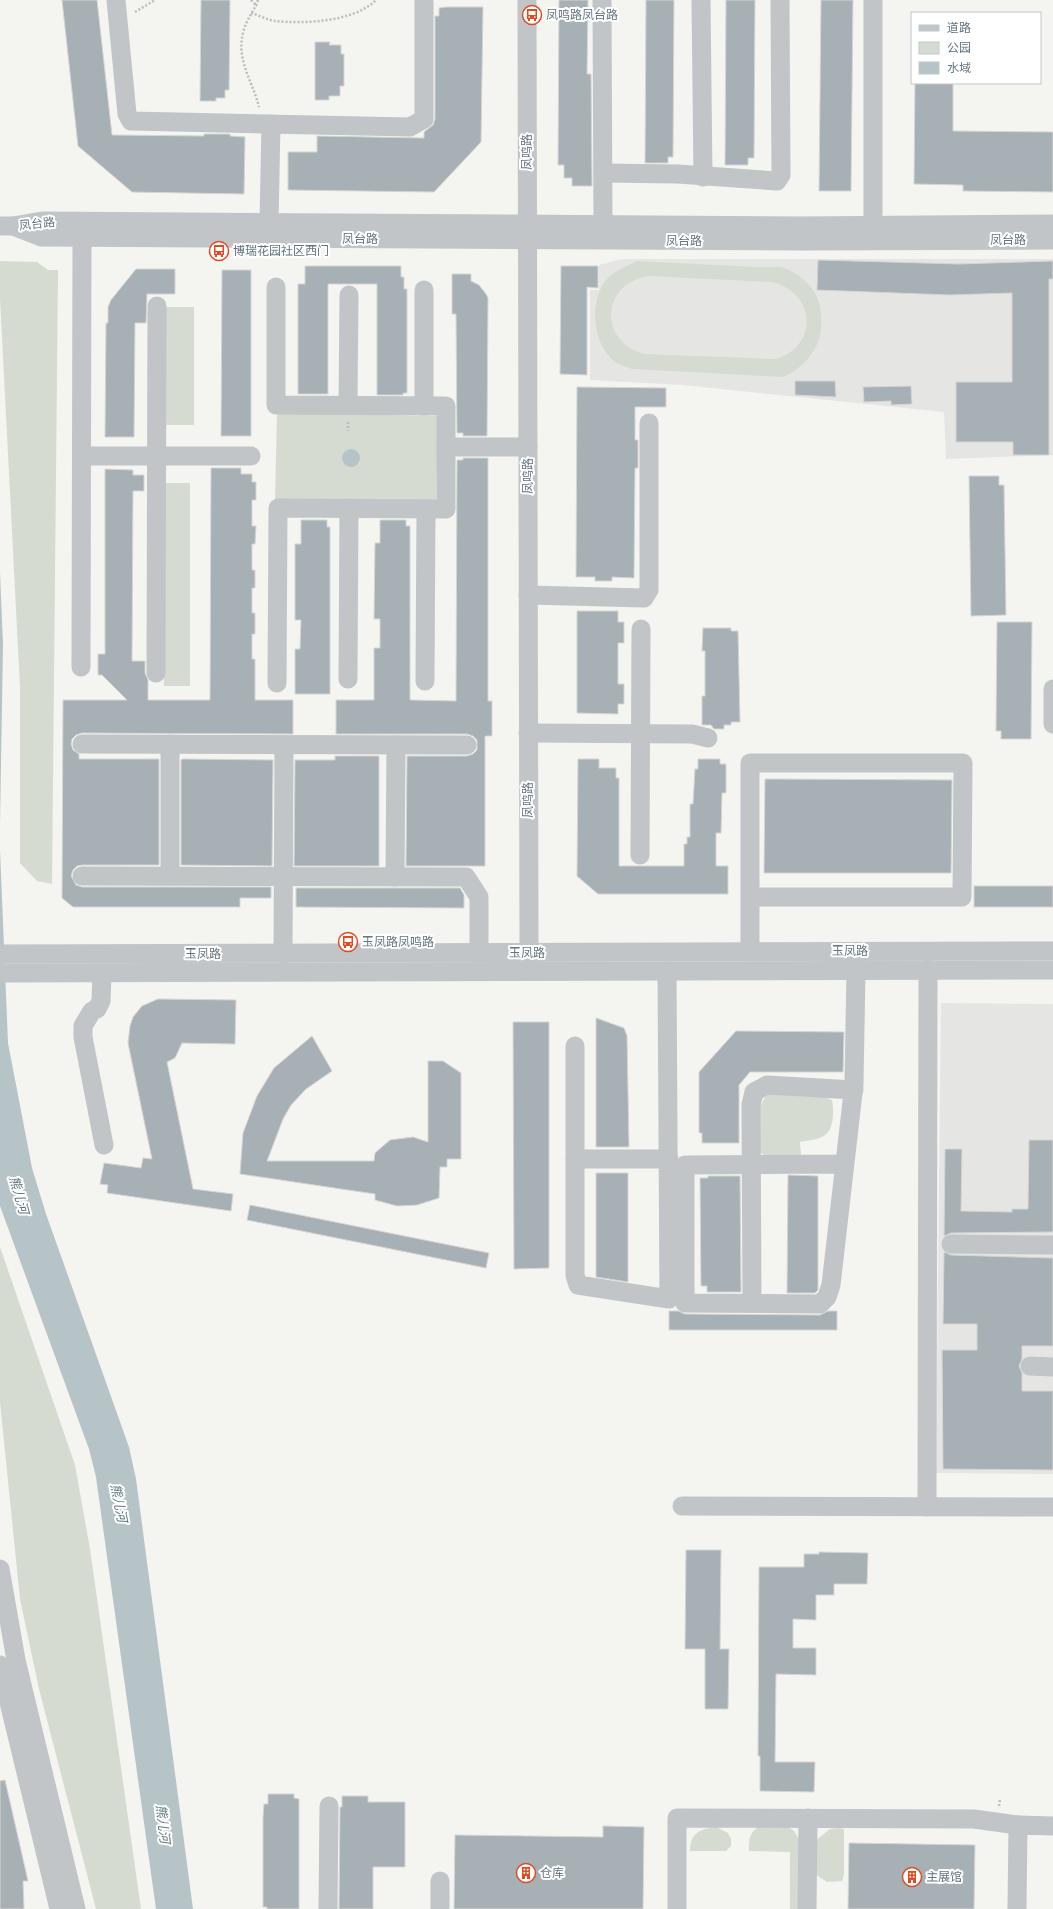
<svg xmlns="http://www.w3.org/2000/svg" width="1053" height="1909" viewBox="0 0 1053 1909" font-family="'Fira Sans Condensed','Noto Sans SC',sans-serif">
	<style>
		.built { fill: #e5e6e4 }
		.green { fill: #d5dbd1; fill-rule: evenodd }
		.water { fill: #b6c4c7 }
		.building { fill: #a7b0b5; stroke: #d5d5d3 }
		.lines { fill: none; stroke-linecap: round; stroke-linejoin: round }
		.path { stroke: #bbbdbf; stroke-width: 2.5; stroke-dasharray: 2 2; stroke-linecap: butt }
		.minor { stroke: #c1c5c8; stroke-width: 19 }
		.labels { text-anchor: middle; dominant-baseline: central; stroke-width: 4; stroke-linejoin: round; paint-order: stroke }
		.poi-label { font-size: 12px; fill: #637581; stroke: #fff; text-anchor: start }
		.street-label { font-size: 12px; fill: #637581; stroke: #fff }
		.water-label { font-size: 13px; font-style: italic; fill: #5f777f; stroke: #fff }
	</style>
	<rect width="100%" height="100%" fill="#f4f4f0"/>
	<g class="built">
		<polygon points="622,259 1053,259 1053,455 946,459 944,412 683,385 590,380 590,290 599,290 599,265"/>
		<polygon points="941,1003 1053,1004 1053,1474 936,1473"/>
	</g>
	<g class="green">
		<polygon points="0,261 37,262 48,270 58,270 52,884 37,881 20,863 20,687 0,298"/>
		<path d="M 637,261 C 677,263 716,265 756,267 C 765,268 781,265 789,270 C 814,283 824,302 821,329 C 819,351 802,369 783,377 L 632,369 C 626,367 620,365 615,362 C 592,344 588,299 608,278 C 615,270 628,266 637,261 ZM 648,276 L 771,282 C 815,291 820,345 776,359 L 644,354 C 598,341 601,284 648,276 Z"/>
		<rect x="163" y="307" width="31" height="118"/>
		<polygon points="277,413 438,416 436,505 275,502"/>
		<rect x="164" y="483" width="26" height="203"/>
		<path d="M 770,1094 L 824,1097 L 832,1100 C 834,1110 834,1129 825,1135 C 818,1140 808,1140 800,1142 L 801,1157 L 768,1158 L 761,1153 L 759,1147 L 758,1111 L 765,1097 Z"/>
		<polygon points="0,1247 75,1465 90,1549 141,1909 96,1909 39,1689 20,1599 0,1402"/>
		<path d="M 761,1826 L 787,1826 L 794,1831 L 800,1841 L 801,1909 L 790,1909 L 790,1852 L 749,1851 C 749,1840 749,1831 761,1826 Z"/>
		<path d="M 716,1827 L 728,1833 L 731,1839 L 731,1846 L 726,1851 L 690,1851 C 690,1833 700,1829 716,1827 Z"/>
		<polygon points="838,1828 844,1829 844,1874 842,1881 827,1882 815,1874 815,1841 830,1829"/>
	</g>
	<g class="water">
		<circle cx="351" cy="458" r="9"/>
		<polygon points="0,572 3,645 0,824"/>
		<polygon points="0,850 8,1043 32,1168 46,1214 129,1447 136,1479 193,1909 156,1909 96,1477 89,1449 0,1206"/>
	</g>
	<g class="building">
		<polygon points="62,0 97,0 112,135 204,136 204,134 230,134 230,136 245,137 244,194 132,192 78,146"/>
		<polygon points="201,0 230,0 229,90 225,90 225,98 216,98 216,101 200,101"/>
		<polygon points="559,0 588,0 587,74 591,74 592,186 572,186 572,178 564,178 564,165 558,165"/>
		<polygon points="646,0 674,0 673,157 668,157 668,163 645,163"/>
		<polygon points="726,0 755,0 754,158 748,158 748,165 725,165"/>
		<polygon points="821,0 853,0 851,191 819,191"/>
		<polygon points="446,7 483,7 481,142 434,192 288,190 288,152 317,152 317,136 424,138 424,132 433,125 435,119 435,16 439,16 439,8"/>
		<polygon points="315,42 330,42 329,45 341,45 341,54 344,54 344,86 340,86 340,96 329,96 329,100 315,100"/>
		<polygon points="915,83 953,83 953,131 1053,132 1053,192 963,191 963,185 914,184"/>
		<polygon points="818,260 959,264 1053,261 1053,279 1049,279 1049,455 1013,455 1013,442 956,442 956,382 1012,382 1012,293 950,295 817,290"/>
		<polygon points="305,266 401,266 401,277 404,277 404,289 407,289 407,393 403,393 403,395 377,395 377,284 328,284 328,394 298,394 298,284 305,284"/>
		<polygon points="561,266 598,266 598,288 587,287 587,375 560,374"/>
		<polygon points="136,269 175,269 175,294 147,294 146,323 135,323 134,437 105,437 106,323 108,323 108,307 111,300"/>
		<polygon points="222,270 251,270 251,436 221,436"/>
		<polygon points="452,274 471,274 471,281 479,285 486,294 488,298 487,436 463,436 463,433 457,433 456,314 452,314"/>
		<polygon points="795,381 835,381 836,397 795,395"/>
		<polygon points="911,386 912,404 891,405 891,401 864,402 863,387"/>
		<polygon points="577,387 666,388 666,407 635,407 635,440 638,440 638,468 635,468 634,578 612,577 612,581 595,581 595,577 576,577"/>
		<polygon points="463,458 488,458 488,701 492,701 492,736 485,736 485,866 406,866 407,756 467,756 473,754 477,750 477,740 473,736 467,734 336,734 336,700 374,700 374,648 380,648 380,619 374,619 375,543 380,543 380,520 406,520 406,526 410,526 410,700 456,701 457,460 463,460"/>
		<polygon points="211,468 241,468 241,474 252,474 252,482 256,482 256,500 252,500 252,526 256,526 255,544 252,544 252,570 255,570 255,588 252,588 252,613 255,613 255,634 252,634 252,659 255,659 255,700 293,700 293,734 82,733 76,735 72,739 71,744 73,750 79,754 79,759 159,759 159,865 82,865 77,866 73,870 71,876 76,885 82,887 271,887 271,898 240,898 240,907 73,907 62,898 63,700 127,700 102,675 98,675 98,654 105,654 105,469 133,470 133,475 144,475 144,491 133,491 132,661 145,661 145,673 148,680 148,700 210,700"/>
		<polygon points="969,476 999,476 999,485 1004,485 1006,615 971,616"/>
		<polygon points="301,520 327,520 327,527 330,527 330,694 295,694 295,649 300,649 301,620 295,620 295,544 301,544"/>
		<polygon points="577,611 618,611 618,622 624,622 624,643 618,643 618,684 624,684 624,704 618,704 618,714 577,713"/>
		<polygon points="997,622 1032,622 1031,739 1001,739 1001,731 996,731"/>
		<polygon points="703,628 731,628 731,631 738,631 740,722 731,722 731,725 724,725 724,729 714,729 711,725 702,725 702,696 705,696 705,651 702,651"/>
		<polygon points="335,756 379,756 379,866 294,866 295,760 335,760"/>
		<polygon points="183,759 273,760 272,866 181,865 181,760"/>
		<polygon points="578,759 599,759 599,768 616,768 616,778 619,778 619,866 684,866 684,844 687,844 687,837 690,837 690,804 693,804 695,769 698,769 698,759 720,759 720,764 726,764 726,793 722,793 721,833 716,833 716,866 728,866 728,894 598,894 577,876"/>
		<polygon points="765,779 952,780 951,873 764,873"/>
		<rect x="974" y="886" width="79" height="21"/>
		<polygon points="296,888 460,888 464,895 464,908 296,907"/>
		<polygon points="158,999 236,1000 235,1044 182,1043 175,1058 167,1062 193,1189 233,1194 231,1211 107,1193 108,1185 100,1184 104,1163 141,1168 143,1158 152,1159 128,1043 130,1026 133,1017 142,1006"/>
		<polygon points="596,1018 624,1028 627,1036 629,1147 596,1147"/>
		<polygon points="513,1022 549,1022 549,1268 514,1269"/>
		<polygon points="736,1031 844,1032 843,1072 750,1072 739,1085 739,1143 702,1143 702,1133 699,1133 699,1072"/>
		<polygon points="312,1036 332,1071 306,1089 291,1105 283,1119 267,1161 374,1161 375,1153 390,1140 413,1137 428,1142 428,1061 443,1061 461,1073 461,1159 447,1159 447,1167 440,1167 439,1198 417,1205 397,1206 375,1200 375,1194 240,1174 243,1133 257,1096 274,1068"/>
		<polygon points="1029,1140 1053,1140 1053,1232 951,1233 944,1236 945,1149 962,1149 961,1211 1012,1212 1012,1209 1028,1209"/>
		<polygon points="596,1173 628,1173 628,1282 596,1277"/>
		<polygon points="788,1175 818,1176 818,1290 815,1293 787,1293"/>
		<polygon points="708,1176 740,1176 741,1292 707,1292 707,1286 701,1286 700,1178 708,1178"/>
		<polygon points="250,1205 489,1253 486,1268 247,1220"/>
		<polygon points="944,1252 951,1255 1053,1258 1053,1346 1022,1346 1022,1359 1019,1366 1022,1373 1022,1391 1053,1391 1053,1470 943,1469 942,1350 977,1350 977,1324 943,1324"/>
		<polygon points="669,1311 678,1311 685,1314 820,1315 828,1311 837,1311 837,1330 669,1330"/>
		<polygon points="686,1550 721,1550 720,1649 729,1649 728,1709 705,1709 705,1649 685,1649"/>
		<polygon points="819,1552 868,1553 867,1584 834,1584 834,1595 816,1595 816,1620 793,1619 793,1648 816,1648 816,1675 776,1674 775,1762 815,1762 814,1792 760,1791 760,1756 758,1756 759,1567 804,1567 804,1554 819,1554"/>
		<polygon points="5,1780 28,1881 23,1881 24,1909 0,1909 0,1781"/>
		<polygon points="268,1794 294,1794 294,1798 299,1799 299,1909 267,1909 267,1907 263,1907 263,1818 264,1804 268,1804"/>
		<polygon points="342,1796 368,1796 368,1802 405,1802 405,1867 373,1867 373,1909 339,1909 340,1807 342,1807"/>
		<polygon points="603,1826 644,1827 643,1909 454,1909 455,1835 603,1837"/>
		<polygon points="849,1843 975,1845 974,1909 848,1909"/>
	</g>
	<g class="lines">
		<g class="path">
			<polyline points="251,0 257,6"/>
			<path d="M 258,0 C 254,12 246,19 243,33 C 236,60 253,82 259,107"/>
			<polyline points="135,12 155,0"/>
			<path d="M 251,13 C 259,15 267,20 275,21 C 304,24 354,22 376,0"/>
			<polyline points="348,422 348,431"/>
			<polyline points="999,1806 1000,1799"/>
		</g>
		<g class="minor">
			<polyline points="116,0 127,114 131,121 410,127 424,119 424,0"/>
			<polyline points="527,0 529,953"/>
			<polyline points="602,0 603,225"/>
			<polyline points="701,0 703,177"/>
			<polyline points="603,173 678,174 777,181 781,175 780,0"/>
			<polyline points="269,223 271,124"/>
			<polyline points="873,225 873,0"/>
			<polyline points="0,226 13,226 42,221 801,226 1053,224"/>
			<polyline points="13,226 41,237 801,241 1053,240"/>
			<polyline points="276,287 276,405 446,406 446,509 278,508 277,683"/>
			<polyline points="348,405 349,295"/>
			<polyline points="424,406 424,290"/>
			<polyline points="446,447 528,447"/>
			<polyline points="82,456 251,456"/>
			<polyline points="528,595 644,598 649,590 649,423"/>
			<polyline points="81,667 82,237"/>
			<polyline points="156,673 157,306"/>
			<polyline points="348,679 349,508"/>
			<polyline points="425,681 426,509"/>
			<polyline points="1053,724 1053,689"/>
			<polyline points="528,733 692,734 708,738"/>
			<polyline points="82,744 467,745"/>
			<polyline points="640,855 641,629"/>
			<polyline points="82,876 466,877 479,897 479,953"/>
			<polyline points="170,876 170,744"/>
			<polyline points="395,877 396,745"/>
			<polyline points="750,897 962,897 963,763 750,763 750,952"/>
			<polyline points="0,954 1053,951"/>
			<polyline points="283,954 284,745"/>
			<polyline points="0,973 1053,970"/>
			<polyline points="102,973 101,1001 97,1009 92,1011 83,1026 83,1037 104,1145"/>
			<polyline points="575,1046 575,1275 578,1285 669,1299 667,971"/>
			<polyline points="575,1159 669,1159"/>
			<polyline points="845,1164 685,1165 685,1303 820,1304 827,1297 831,1285 854,1084 856,970"/>
			<polyline points="951,1244 1053,1245"/>
			<polyline points="752,1303 751,1105 754,1092 767,1085 854,1090"/>
			<polyline points="1030,1366 1053,1367"/>
			<polyline points="682,1506 1053,1507"/>
			<polyline points="927,1507 928,969"/>
			<polyline points="0,1569 16,1660 76,1909"/>
			<polyline points="0,1665 59,1909"/>
			<polyline points="328,1909 329,1806"/>
			<polyline points="440,1909 440,1881"/>
			<polyline points="677,1909 677,1818 974,1819 1018,1825"/>
			<polyline points="807,1909 808,1818"/>
			<polyline points="1017,1909 1018,1825 1053,1826"/>
		</g>
	</g>
	<defs>
		<g id="bus-ring" transform="scale(1)"><circle r="9.5" fill="#fff" stroke="#e24a22" stroke-width="1.5"/><path d="M-5-6H5V4H4V6H2V4H-2V6H-4V4H-5ZM-3.5-4V0h7V-4ZM-3.5 1.2v1.5H-2V1.2ZM2 1.2v1.5H3.5V1.2Z" fill="#e24a22"/></g>
		<g id="building-ring" transform="scale(1)"><circle r="9.5" fill="#fff" stroke="#e24a22" stroke-width="1.5"/><path d="M-4-6H4V6H1V3H-1V6H-4ZM-2.5-4.3h1.7v1.8h-1.7ZM.8-4.3h1.7v1.8H.8ZM-2.5-1h1.7V.8h-1.7ZM.8-1h1.7V.8H.8Z" fill="#e24a22"/></g>
	</defs>
	<g fill-rule="evenodd">
		<use href="#bus-ring" x="532" y="15"/>
		<use href="#bus-ring" x="219" y="251"/>
		<use href="#bus-ring" x="348" y="942"/>
		<use href="#building-ring" x="526" y="1873"/>
		<use href="#building-ring" x="912" y="1877"/>
	</g>
	<g class="labels">
		<g class="poi-label">
			<text x="546" y="15">凤鸣路凤台路</text>
			<text x="233" y="251">博瑞花园社区西门</text>
			<text x="362" y="942">玉凤路凤鸣路</text>
			<text x="540" y="1873">仓库</text>
			<text x="926" y="1877">主展馆</text>
		</g>
		<g class="street-label">
			<text transform="translate(527 152) rotate(-90)">凤鸣路</text>
			<text transform="translate(37 224) rotate(-6)">凤台路</text>
			<text x="360" y="239">凤台路</text>
			<text x="1008" y="240">凤台路</text>
			<text x="684" y="241">凤台路</text>
			<text transform="translate(528 476) rotate(-90)">凤鸣路</text>
			<text transform="translate(528 800) rotate(-90)">凤鸣路</text>
			<text x="850" y="951">玉凤路</text>
			<text x="527" y="953">玉凤路</text>
			<text x="203" y="954">玉凤路</text>
		</g>
		<g class="water-label">
			<text transform="translate(19 1195) rotate(74)">熊儿河</text>
			<text transform="translate(119 1503) rotate(79)">熊儿河</text>
			<text transform="translate(163 1824) rotate(83)">熊儿河</text>
		</g>
	</g>
	<rect x="911" y="12" width="130" height="72" fill="#ffffff" stroke="#c1c8cd"/>
	<rect x="919" y="25" width="20" height="6" fill="#c1c5c8" stroke="#c1c8cd"/>
	<text x="947" y="32" font-size="12" fill="#637581">道路</text>
	<rect x="919" y="42" width="20" height="12" fill="#d5dbd1" stroke="#c1c8cd"/>
	<text x="947" y="52" font-size="12" fill="#637581">公园</text>
	<rect x="919" y="62" width="20" height="12" fill="#b6c4c7" stroke="#c1c8cd"/>
	<text x="947" y="72" font-size="12" fill="#637581">水域</text>
</svg>
